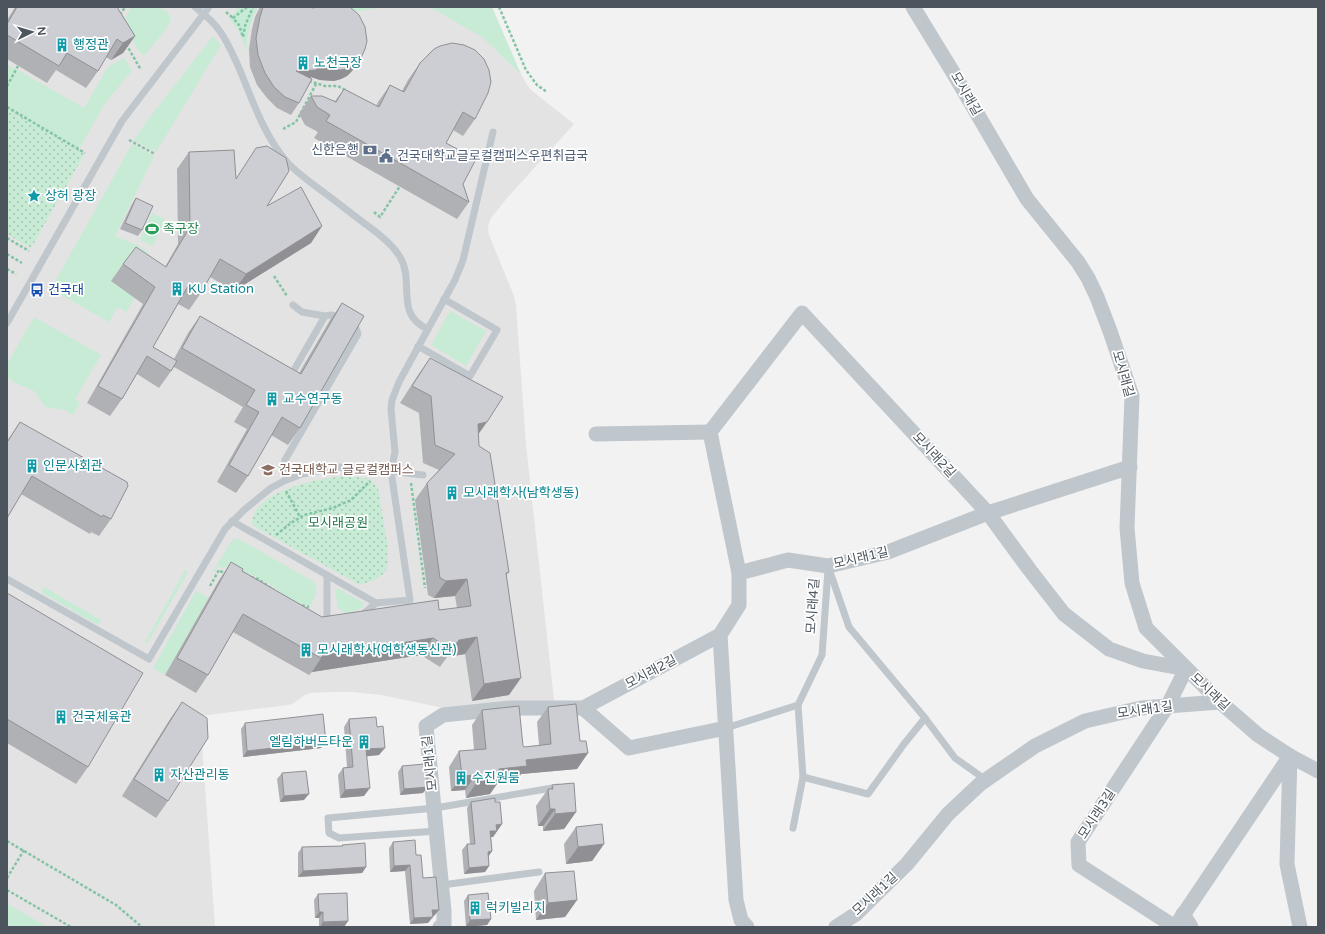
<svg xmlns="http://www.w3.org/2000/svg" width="1325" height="934" viewBox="0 0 1325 934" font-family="'Varela Round','Noto Sans KR',sans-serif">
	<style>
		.education { fill: #e4e3e3 }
		.grass { fill: url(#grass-dots) }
		.garden { fill: #c7ebd4 }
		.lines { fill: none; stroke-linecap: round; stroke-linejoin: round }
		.path { stroke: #83c4a4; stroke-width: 2.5; stroke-dasharray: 3 2; stroke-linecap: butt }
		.lane { stroke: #bfc6cc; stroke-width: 7 }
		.street { stroke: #bfc6cc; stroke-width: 15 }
		.wall { fill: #b0b1b5 }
		.shaded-wall { fill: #909094 }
		.building { fill: #cdced3; stroke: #909094 }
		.labels { text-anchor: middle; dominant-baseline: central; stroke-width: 3.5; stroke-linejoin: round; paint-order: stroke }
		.culture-label { font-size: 13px; fill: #0d838f; stroke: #fff; text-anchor: start }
		.street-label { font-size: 13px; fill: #4c555d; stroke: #fff }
		.service-label { font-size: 13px; fill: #4e5e75; stroke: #fff; text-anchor: end }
		.leisure-label { font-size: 13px; fill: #27864d; stroke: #fff; text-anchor: start }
		.transit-label { font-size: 13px; fill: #164399; stroke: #fff; text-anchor: start }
		.education-label { font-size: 13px; fill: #785e54; stroke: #fff; text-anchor: start }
		.park-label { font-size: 13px; fill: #24764d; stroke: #fff }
	</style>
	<defs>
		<pattern id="grass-dots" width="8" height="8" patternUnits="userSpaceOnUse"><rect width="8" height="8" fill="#c7ebd4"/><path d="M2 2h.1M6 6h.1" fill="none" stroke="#a4c1af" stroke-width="1.8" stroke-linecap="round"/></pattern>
	</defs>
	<rect width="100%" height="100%" fill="#f3f2f2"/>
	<polygon class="education" points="7,7 492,7 515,63 526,83 531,90 574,124 508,197 491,218 488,226 489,235 514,296 516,305 526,445 554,700 552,703 458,711 381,695 353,692 333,692 310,693 305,695 292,704 288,705 200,716 215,927 7,927"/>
	<g class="grass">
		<polygon points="7,107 85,153 31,248 7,234"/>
		<path d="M 346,476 L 365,478 L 371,480 L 378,488 L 388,548 L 388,563 L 385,572 L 382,575 L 374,580 L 360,585 L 259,529 L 252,524 C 252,490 321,478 346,476 Z"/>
	</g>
	<g class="garden">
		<path d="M 131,7 C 139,7 152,5 160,8 C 164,9 170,13 171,18 C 172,25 149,49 144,56 L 138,50 L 123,23 Z"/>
		<path d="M 239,7 L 258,7 C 251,21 245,37 247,53 L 240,33 L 230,19 Z"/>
		<polygon points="333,7 385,7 334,15"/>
		<polygon points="430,7 492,7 521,74 482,37"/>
		<polygon points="213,36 221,45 156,152 134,140 147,121"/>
		<polygon points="124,58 132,70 104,105 79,149 7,107 7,64 84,108 108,67"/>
		<path d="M 132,144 L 154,156 L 115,236 C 127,242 148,246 152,260 L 138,292 L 126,312 L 117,307 L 109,322 L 51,289 Z"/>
		<polygon points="152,213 165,219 153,246 140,240"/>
		<polygon points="450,311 486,331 466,366 431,345"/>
		<polygon points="34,317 101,355 75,399 80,402 73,415 65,410 45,407 34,391 13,382 7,376 7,364"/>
		<path d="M 234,539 L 239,539 L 314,582 C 319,591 315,598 310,606 L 290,600 L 270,584 L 254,576 L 228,567 L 227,568 L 225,567 L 223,569 L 218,566 L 215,572 L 213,571 L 231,542 Z"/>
		<polygon points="185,570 188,572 149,641 147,643 144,644"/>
		<polygon points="44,587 101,620 98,625 41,592"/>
		<polygon points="336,589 339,589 364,603 364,607 347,614 338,608 335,591"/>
		<polygon points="196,591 209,598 165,675 153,668"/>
		<polygon points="7,904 48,927 7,927"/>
	</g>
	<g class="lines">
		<g class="path">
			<polyline points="247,7 233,18 239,25 243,37 245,26 253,7"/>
			<polyline points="499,7 526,70 537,85 547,92"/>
			<polyline points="226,12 233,18"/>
			<polyline points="120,15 125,7"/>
			<polyline points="126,44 141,70"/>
			<polyline points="309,81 325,86 338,86 345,90"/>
			<polyline points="7,86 18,66"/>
			<polyline points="7,107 85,153"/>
			<polyline points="283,129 296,122 316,84"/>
			<polyline points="129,140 155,154"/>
			<polyline points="374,212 380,217 400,186"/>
			<polyline points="7,238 29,251"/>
			<polyline points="7,254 22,263"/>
			<polyline points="7,269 16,274"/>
			<polyline points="274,276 287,296"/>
			<polyline points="411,483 425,588"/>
			<polyline points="286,491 300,517"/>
			<polyline points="276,535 291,523 304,515 333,508 351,500 370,481"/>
			<polyline points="251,577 258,579 274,590"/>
			<polyline points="210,586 219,570 225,574"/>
			<polyline points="297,604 309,607"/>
			<polyline points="7,841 116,905 142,927"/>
			<polyline points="7,878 24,850"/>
			<polyline points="7,890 71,927"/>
		</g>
		<g class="lane">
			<path d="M 195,7 C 204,14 213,21 219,30 C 228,42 233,55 239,68 C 252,99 264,136 287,162 C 297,173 310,182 322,191 C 337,202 352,214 368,226 C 379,234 393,245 400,257 C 415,281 394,315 428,329 L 399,382 L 392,400 L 391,409 L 395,452 L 391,471 L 410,600 L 376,603 L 232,521"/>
			<polyline points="7,323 122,121 209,7"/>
			<polyline points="428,329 455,280 463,260 493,132"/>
			<polyline points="418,346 470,376 497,330 444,299"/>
			<polyline points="290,377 325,316 302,312 293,305"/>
			<polyline points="287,479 282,469 285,460 358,334 356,328 335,316 331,315 325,316"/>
			<polyline points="828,566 849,627 925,718 955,758 986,780"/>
			<polyline points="7,579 149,659 225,529 244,510 271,488 284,481 302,474 337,467 380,470 423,475"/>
			<polyline points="361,616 376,603"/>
			<polyline points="327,625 327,575"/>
			<polyline points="726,728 798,705"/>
			<polyline points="803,777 798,705 822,655 828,570"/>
			<polyline points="793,828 803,777 868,794 904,744 925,718"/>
			<polyline points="437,831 339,838 329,833 328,818 435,808 558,787"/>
			<polyline points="442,885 539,872"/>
		</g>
		<g class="street">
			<polyline points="913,7 954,74 1027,199 1078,262 1088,278 1097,297 1110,331 1132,396 1127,528 1132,583 1146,628 1220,702 1258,735 1290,756 1318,771"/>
			<polyline points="596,434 710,432"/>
			<polyline points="739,573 710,432 802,313 988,513 1029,569 1064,614 1109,649 1143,661 1186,669 1168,705 1078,842 1079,865 1175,927 1290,756"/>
			<polyline points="583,708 720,635"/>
			<polyline points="1290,756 1287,864 1300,927"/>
			<polyline points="1183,914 1191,927"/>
			<polyline points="440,927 444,924 444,911 426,726 443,715 510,708 583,708 629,748 726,728"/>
			<polyline points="747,927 741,920 736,900 720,635 739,605 739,573 788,560 828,566 888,552 988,513 1130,467"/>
			<polyline points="836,927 856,914 907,864 948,814 980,784 1035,746 1085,721 1141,708 1220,702"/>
		</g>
	</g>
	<g class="wall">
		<polygon points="15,7 117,7 135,36 123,53 111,60 106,57 98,71 86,88 56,70 47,83 7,59 7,20"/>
		<polygon points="260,7 311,7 360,60 352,71 347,76 341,79 334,81 320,80 311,77 299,103 291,115 277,108 267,98 257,85 250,67 249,49 252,29 255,17"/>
		<polygon points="420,63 475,119 463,136 453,130 446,143 463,184 469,202 457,219 314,138 318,132 305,125 299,114 311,96 335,101 344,89 376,106 378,102 390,85 402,91 408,80"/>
		<polygon points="189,152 236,178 267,206 322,226 311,243 234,291 210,277 201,293 189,310 178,304 153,347 174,359 188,333 200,316 299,373 330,320 342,303 300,428 288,445 271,435 248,476 236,493 217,482 247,429 234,422 243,407 174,367 159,388 137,374 122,399 110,416 87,403 143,304 111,281 123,264 165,267 178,244 177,169"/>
		<polygon points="136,198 142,230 138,236 120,229 132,204"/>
		<polygon points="430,358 478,435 479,446 509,572 506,576 509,695 472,701 465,654 447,657 440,667 421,655 312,672 309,675 233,632 208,675 196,693 165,675 219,580 231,562 242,571 322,617 439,610 457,608 455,596 434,598 428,595 415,500 427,483 439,470 423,463 419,413 400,403 418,375"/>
		<polygon points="20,422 111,519 99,536 91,532 90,534 21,494 7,519 7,441"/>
		<polygon points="7,593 88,767 76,784 7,743"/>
		<polygon points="182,702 168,801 156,818 122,796 170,719"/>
		<polygon points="548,707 580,741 588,753 577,769 521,774 516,782 497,784 490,794 466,798 465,790 451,791 449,767 459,751 474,750 472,725 482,710 523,746 525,747 539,745 537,722"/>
		<polygon points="349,719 379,755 367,756 364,796 340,798 338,775 343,768 347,767 344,727"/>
		<polygon points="245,723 326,742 321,748 243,757 241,729"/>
		<polygon points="402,766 423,793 400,795 398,772"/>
		<polygon points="282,773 304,800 280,802 277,779"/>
		<polygon points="552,785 576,812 564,829 543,831 543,826 538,826 536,806 548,789 550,789"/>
		<polygon points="471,802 495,802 502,824 493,837 491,837 492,851 488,857 489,866 485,872 464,874 462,850 467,844 470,844 467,808"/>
		<polygon points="576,827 604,844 592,861 566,864 564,844"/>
		<polygon points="393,842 416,855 434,916 432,916 428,923 410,924 405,871 390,872 389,848"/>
		<polygon points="342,845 366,867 362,873 298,877 298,853 302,847 342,846"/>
		<polygon points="545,873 577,900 565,917 536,920 534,891"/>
		<polygon points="318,894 348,921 344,927 319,927 319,918 315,918 314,900"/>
		<polygon points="468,895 491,919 487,925 466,927 464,901"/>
	</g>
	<g class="shaded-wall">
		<polygon points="135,36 123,53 111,60 123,43"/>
		<polygon points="360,60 352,71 347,76 341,79 334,81 320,80 311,77 309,82 296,71 319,66"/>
		<polygon points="322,226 311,243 234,291 246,274"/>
		<polygon points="487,422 475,439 478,424"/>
		<polygon points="467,579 455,596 434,598 446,581"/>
		<polygon points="477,637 465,654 447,657 459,640"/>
		<polygon points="433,638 421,655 312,672 323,655"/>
		<polygon points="521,678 509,695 472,701 484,684"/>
		<polygon points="326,742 321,748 243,757 247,751"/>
		<polygon points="385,748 379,755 361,757 366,749"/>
		<polygon points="588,753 577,769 521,774 516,782 497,784 490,794 466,798 477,782 499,769 526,760"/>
		<polygon points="476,775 465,790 451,791 462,776"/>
		<polygon points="428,787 423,793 400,795 404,789"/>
		<polygon points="370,788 364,796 340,798 345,790"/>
		<polygon points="309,794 304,800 280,802 284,796"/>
		<polygon points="550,809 555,809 543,826 538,826"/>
		<polygon points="576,812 564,829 543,831 555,814"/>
		<polygon points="502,824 493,837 486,837 490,831 496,825"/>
		<polygon points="604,844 592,861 566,864 578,847"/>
		<polygon points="492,851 488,857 488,852"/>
		<polygon points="410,865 405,871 390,872 394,866"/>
		<polygon points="489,866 485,872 464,874 469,868"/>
		<polygon points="366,867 362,873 298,877 303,871"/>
		<polygon points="577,900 565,917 536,920 548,903"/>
		<polygon points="432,910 439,910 434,916 428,916"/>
		<polygon points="319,912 323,912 319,918 315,918"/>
		<polygon points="433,917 428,923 410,924 414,918"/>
		<polygon points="491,919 487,925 466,927 470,920"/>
		<polygon points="348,921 344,927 320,927 323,922"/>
	</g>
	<g class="building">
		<polygon points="17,7 117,7 135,36 123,43 117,39 98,71 67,53 59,66 7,35 7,24"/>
		<polygon points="263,7 311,7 313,8 317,7 350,7 359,15 365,27 367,41 365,49 360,60 354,64 349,68 341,70 328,69 319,66 316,70 296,71 312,79 299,103 285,97 274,87 265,73 258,55 256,38 260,17"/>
		<polygon points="452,43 464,45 475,50 484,59 489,70 491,82 488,93 475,119 463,112 446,143 476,159 463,184 469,202 326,121 330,115 317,107 311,96 322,96 336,102 344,89 379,107 390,85 404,92 420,63 434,49 440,46"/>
		<polygon points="267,146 286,158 289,171 267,206 301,187 322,226 246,274 220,259 201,293 188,286 153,347 177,361 171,371 147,356 122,399 98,386 155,287 123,264 136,247 166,267 190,227 189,152 234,150 236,179 256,148"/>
		<polygon points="136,198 153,206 142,230 125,223"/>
		<polygon points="342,303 364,316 300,428 282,417 248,476 229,465 259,412 246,405 255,390 182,348 200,316 301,374"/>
		<polygon points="430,358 503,397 487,422 478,424 479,446 490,453 509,572 506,573 521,678 484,684 477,637 459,640 452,650 433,638 323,655 321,658 243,614 208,675 177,658 231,562 243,569 242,571 322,617 438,600 439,610 471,606 467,579 446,581 440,578 427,483 455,454 435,445 431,396 412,386"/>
		<polygon points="20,422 127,482 128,486 111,519 103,515 102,517 32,476 7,518 7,441 8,441"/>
		<polygon points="7,593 143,673 88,767 7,719"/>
		<polygon points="182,702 207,718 208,738 168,801 134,779"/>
		<polygon points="576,704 580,741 586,741 588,753 526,760 527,766 499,769 500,778 477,782 476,775 462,776 459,751 486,749 482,710 519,706 523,746 525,747 551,744 548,707"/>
		<polygon points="323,714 326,742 247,751 245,723"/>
		<polygon points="376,717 377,727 383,726 385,748 366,749 370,788 345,790 343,768 353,767 349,719"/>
		<polygon points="425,764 428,787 404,789 402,766"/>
		<polygon points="306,771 309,794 284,796 282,773"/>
		<polygon points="574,783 576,812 555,814 555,809 550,809 548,789 553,789 552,785"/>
		<polygon points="495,798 495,802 500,802 502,824 496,825 497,831 490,831 492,851 488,852 489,866 469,868 467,844 475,844 471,802"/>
		<polygon points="602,824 604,844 578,847 576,827"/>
		<polygon points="415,840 416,855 421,855 423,878 436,877 439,910 432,910 433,917 414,918 410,865 394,866 393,842"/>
		<polygon points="365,843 366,867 303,871 302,847 343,846 342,845"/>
		<polygon points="574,871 577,900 548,903 545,873"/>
		<polygon points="347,893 348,921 323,922 323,912 319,912 318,894"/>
		<polygon points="488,893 491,919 470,920 468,895"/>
	</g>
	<defs>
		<g id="building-bare" transform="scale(1.08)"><path d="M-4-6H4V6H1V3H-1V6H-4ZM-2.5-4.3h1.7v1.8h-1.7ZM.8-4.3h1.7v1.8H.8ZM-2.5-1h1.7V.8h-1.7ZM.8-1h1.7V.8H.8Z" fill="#0f9aa8" stroke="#fff" stroke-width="2.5" paint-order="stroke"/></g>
		<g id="bank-bare" transform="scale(1.08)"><path d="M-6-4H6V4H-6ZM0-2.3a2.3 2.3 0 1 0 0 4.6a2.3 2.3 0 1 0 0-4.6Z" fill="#5c6f8a" stroke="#fff" stroke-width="2.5" paint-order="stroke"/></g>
		<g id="civic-bare" transform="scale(1.08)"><path d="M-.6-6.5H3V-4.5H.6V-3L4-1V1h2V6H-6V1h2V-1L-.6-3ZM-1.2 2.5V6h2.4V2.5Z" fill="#5c6f8a" stroke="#fff" stroke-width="2.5" paint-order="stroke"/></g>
		<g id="sight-bare" transform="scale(1.08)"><path d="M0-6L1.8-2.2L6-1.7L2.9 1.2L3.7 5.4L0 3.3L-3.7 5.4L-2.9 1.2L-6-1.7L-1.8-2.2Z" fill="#0f9aa8" stroke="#fff" stroke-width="2.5" paint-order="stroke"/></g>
		<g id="stadium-bare" transform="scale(1.08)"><path d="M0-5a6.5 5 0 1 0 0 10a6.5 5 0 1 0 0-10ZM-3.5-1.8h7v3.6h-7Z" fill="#2e9e5b" stroke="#fff" stroke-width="2.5" paint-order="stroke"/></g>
		<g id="bus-bare" transform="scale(1.08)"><path d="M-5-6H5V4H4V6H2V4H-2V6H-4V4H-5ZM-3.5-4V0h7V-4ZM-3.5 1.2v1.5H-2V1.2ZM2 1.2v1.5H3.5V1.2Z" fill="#1a4fb4" stroke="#fff" stroke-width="2.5" paint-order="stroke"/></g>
		<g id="university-bare" transform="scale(1.08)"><path d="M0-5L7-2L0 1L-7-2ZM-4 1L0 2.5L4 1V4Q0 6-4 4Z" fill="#8d6e63" stroke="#fff" stroke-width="2.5" paint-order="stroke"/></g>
	</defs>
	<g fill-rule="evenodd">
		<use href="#building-bare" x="62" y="45"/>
		<use href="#building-bare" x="303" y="63"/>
		<use href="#bank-bare" x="370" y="150"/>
		<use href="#civic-bare" x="386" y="156"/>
		<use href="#sight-bare" x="34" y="196"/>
		<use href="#stadium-bare" x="152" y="229"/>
		<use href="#building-bare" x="177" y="289"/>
		<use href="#bus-bare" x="37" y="290"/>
		<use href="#building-bare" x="272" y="399"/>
		<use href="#building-bare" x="32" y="466"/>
		<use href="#university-bare" x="268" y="470"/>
		<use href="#building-bare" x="452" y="493"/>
		<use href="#building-bare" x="306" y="650"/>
		<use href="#building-bare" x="61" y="717"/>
		<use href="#building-bare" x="364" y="742"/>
		<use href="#building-bare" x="159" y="775"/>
		<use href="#building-bare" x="461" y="778"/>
		<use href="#building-bare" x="475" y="908"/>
	</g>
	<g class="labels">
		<g class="culture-label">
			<text x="73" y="45">행정관</text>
			<text x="314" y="63">노천극장</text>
			<text x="45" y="196">상허 광장</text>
			<text x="188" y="289">KU Station</text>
			<text x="283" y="399">교수연구동</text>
			<text x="43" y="466">인문사회관</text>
			<text x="463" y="493">모시래학사(남학생동)</text>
			<text x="317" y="650">모시래학사(여학생동신관)</text>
			<text x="72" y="717">건국체육관</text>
			<text x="353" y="742" text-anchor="end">엘림하버드타운</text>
			<text x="170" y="775">자산관리동</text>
			<text x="472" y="778">수진원룸</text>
			<text x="486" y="908">럭키빌리지</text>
		</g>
		<g class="street-label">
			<text transform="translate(966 94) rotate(60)">모시래길</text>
			<text transform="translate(1123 374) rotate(74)">모시래길</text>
			<text transform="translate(934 455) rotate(47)">모시래2길</text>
			<text transform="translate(861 558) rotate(-13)">모시래1길</text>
			<text transform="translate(813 606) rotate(-86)">모시래4길</text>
			<text transform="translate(651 672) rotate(-28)">모시래2길</text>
			<text transform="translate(1210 692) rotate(43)">모시래길</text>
			<text transform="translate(1145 710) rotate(-8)">모시래1길</text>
			<text transform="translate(430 763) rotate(-96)">모시래1길</text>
			<text transform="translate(1097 814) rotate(-57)">모시래3길</text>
			<text transform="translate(875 894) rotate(-43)">모시래1길</text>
		</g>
		<g class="service-label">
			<text x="359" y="150">신한은행</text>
			<text x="397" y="156" text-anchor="start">건국대학교글로컬캠퍼스우편취급국</text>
		</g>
		<g class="leisure-label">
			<text x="163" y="229">족구장</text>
		</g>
		<g class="transit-label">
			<text x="48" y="290">건국대</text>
		</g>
		<g class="education-label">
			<text x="279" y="470">건국대학교 글로컬캠퍼스</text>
		</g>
		<g class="park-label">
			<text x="338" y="523">모시래공원</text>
		</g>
	</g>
	<rect width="1325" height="934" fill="none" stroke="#4c555d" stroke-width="16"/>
	<g transform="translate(32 32) rotate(85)" stroke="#ffffff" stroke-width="3" paint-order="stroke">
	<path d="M0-3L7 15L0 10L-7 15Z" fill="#4c555d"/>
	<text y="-6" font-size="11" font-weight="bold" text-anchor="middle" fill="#4c555d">N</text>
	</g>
</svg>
